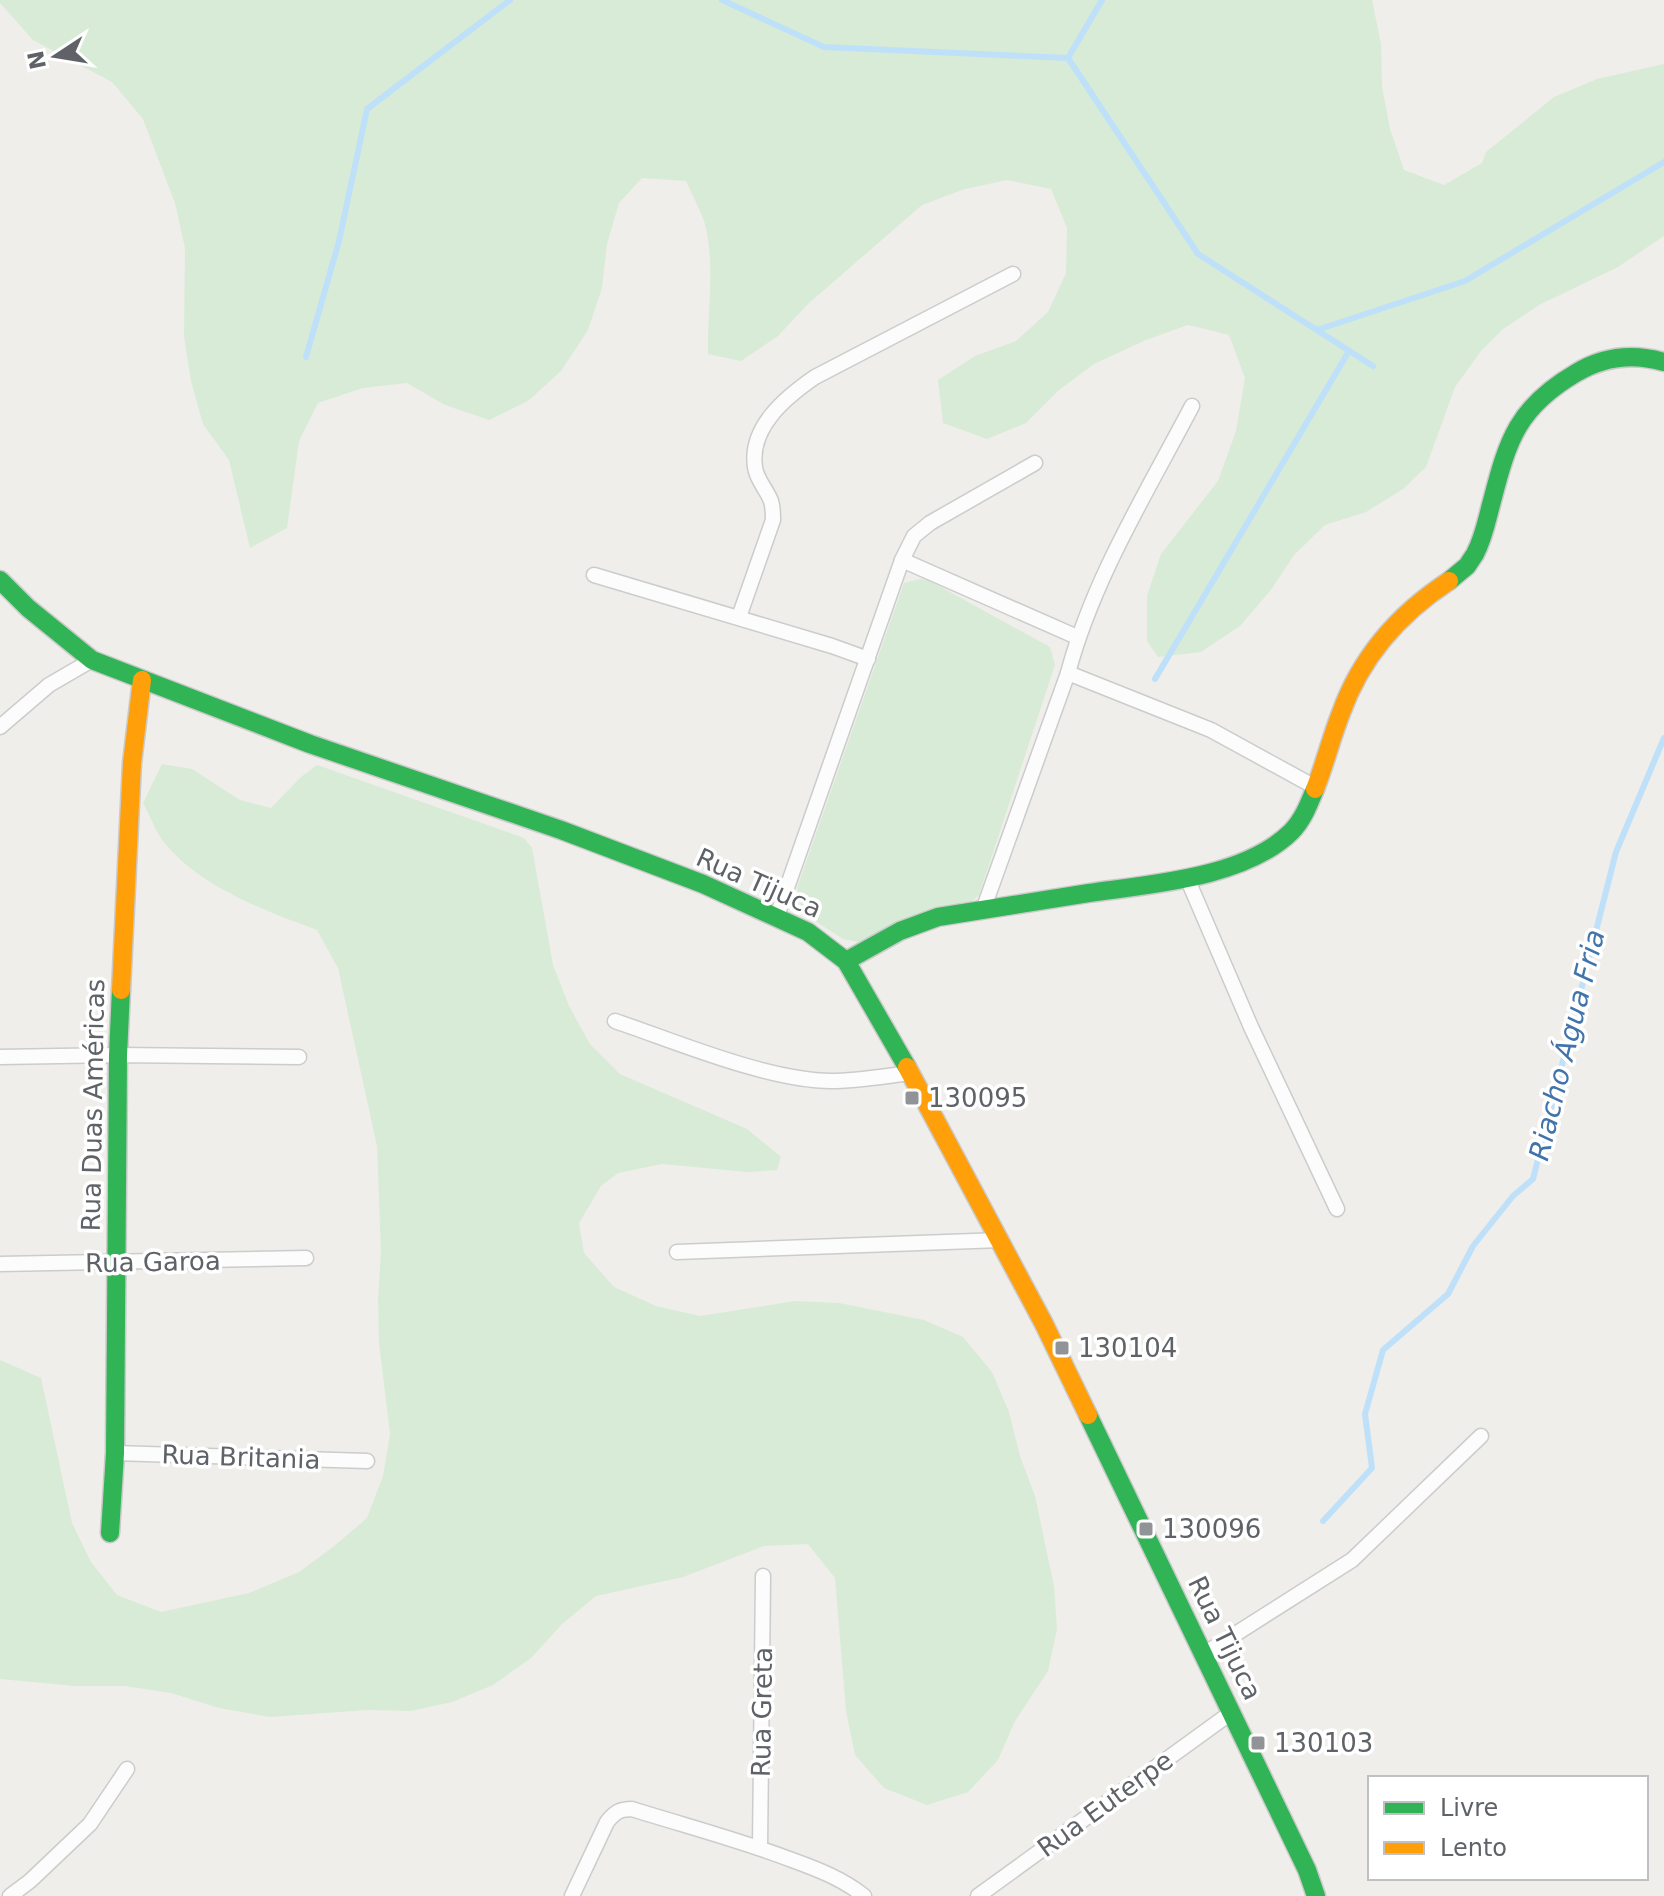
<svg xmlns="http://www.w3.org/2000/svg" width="1664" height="1896" viewBox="0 0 1664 1896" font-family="'DejaVu Sans',sans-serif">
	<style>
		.green { fill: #d8ebd6 }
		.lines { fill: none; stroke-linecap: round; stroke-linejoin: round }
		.stream { stroke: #bfe0f9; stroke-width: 6 }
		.street-casing { stroke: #cbcccc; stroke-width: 17 }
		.fast-casing { stroke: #cacacb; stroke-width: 21 }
		.slow-casing { stroke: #cacacb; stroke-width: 21 }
		.street { stroke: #fdfcfc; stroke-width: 14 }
		.fast { stroke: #30b455; stroke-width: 18 }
		.slow { stroke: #ff9f0a; stroke-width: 18 }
		.poi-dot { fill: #919496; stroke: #fff; stroke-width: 3 }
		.labels { text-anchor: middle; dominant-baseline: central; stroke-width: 7; stroke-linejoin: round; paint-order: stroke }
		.street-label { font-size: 26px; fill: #5f6368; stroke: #fff }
		.poi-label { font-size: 26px; fill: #5f6368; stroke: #fff; text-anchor: start }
		.water-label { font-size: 28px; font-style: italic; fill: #4174aa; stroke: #fff }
	</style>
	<rect width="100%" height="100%" fill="#efeeea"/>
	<g class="green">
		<path d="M 0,0 L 1372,0 L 1381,44 L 1382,87 L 1390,129 L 1404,170 L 1444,185 L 1482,163 L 1486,152 L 1554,97 L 1597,79 L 1664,64 L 1664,236 L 1618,267 L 1539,305 L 1503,329 L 1481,351 L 1455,387 L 1426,467 L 1403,489 L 1366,512 L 1325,525 L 1294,555 L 1270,591 L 1240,626 L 1201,652 L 1158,657 L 1147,641 L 1147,596 L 1161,554 L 1218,481 L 1236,431 L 1245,378 L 1229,335 L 1188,325 L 1146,340 L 1094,364 L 1059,390 L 1026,423 L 987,439 L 943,423 L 938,380 L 975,356 L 1016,341 L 1048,312 L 1066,273 L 1067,228 L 1051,189 L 1007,180 L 965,189 L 922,205 L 808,304 L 778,336 L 741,361 L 708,354 C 707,312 716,261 704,221 C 699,208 692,194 686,181 L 642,178 L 619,203 L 607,244 L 602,288 L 588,330 L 561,371 L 528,401 L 489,420 L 445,405 L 407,383 L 363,388 L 318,403 L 299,441 L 287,528 L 250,548 L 229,460 L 203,424 L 191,381 L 184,336 L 185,248 L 175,203 L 143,119 L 112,82 L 33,40 L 0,3 Z"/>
		<polygon points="920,579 928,580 1050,647 1055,665 979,895 969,904 865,941 858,942 843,939 803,913 797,888 904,583"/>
		<path d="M 162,764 L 192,769 L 240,800 L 271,808 L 301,777 L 317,765 L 524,838 L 532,848 L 553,965 L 569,1006 L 590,1044 L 620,1074 L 747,1129 L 781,1157 L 777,1170 L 748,1172 L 662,1164 L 618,1173 L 601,1186 L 579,1223 L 584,1253 L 614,1287 L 656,1306 L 700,1316 L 795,1301 L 839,1303 L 924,1320 L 963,1337 L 992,1372 L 1009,1412 L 1020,1456 L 1035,1496 L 1054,1586 L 1057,1629 L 1048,1671 L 1015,1721 L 998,1760 L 968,1792 L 927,1805 L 884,1788 L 855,1755 L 846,1711 L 835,1578 L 808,1544 L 764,1546 L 683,1577 L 596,1596 L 562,1624 L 531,1658 L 493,1685 L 452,1702 L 411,1711 L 367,1710 L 270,1717 L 219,1708 L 171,1693 L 125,1686 L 76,1686 L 0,1679 L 0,1360 L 41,1378 L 72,1523 L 91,1562 L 117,1595 L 161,1612 L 249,1593 L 299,1572 L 333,1547 L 367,1518 L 383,1476 L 390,1434 L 379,1343 L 378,1299 L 381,1252 L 377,1146 L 338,968 L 317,930 C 265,911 198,886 163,841 C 155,831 150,815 143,803 Z"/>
	</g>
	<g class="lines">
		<g class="stream">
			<polyline points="722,0 824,47 1068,58 1198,254 1373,366"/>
			<polyline points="1068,58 1102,0"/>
			<polyline points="1317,330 1465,281 1664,162"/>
			<polyline points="306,357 339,241 367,109 510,0"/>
			<polyline points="1155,679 1349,351"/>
			<polyline points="1323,1521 1372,1468 1365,1414 1383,1350 1448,1294 1473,1246 1513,1196 1533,1179 1616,852 1664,738"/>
		</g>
		<g class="street-casing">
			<g id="street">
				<polyline points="902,560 1077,637"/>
				<polyline points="594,575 832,646 868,659"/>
				<path d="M 739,617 L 773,520 C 773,514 773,507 771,501 C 767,490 756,479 755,467 C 749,427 786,397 815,377 L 1013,274"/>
				<polyline points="1068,673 1211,730 1315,787"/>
				<polyline points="0,727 49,685 92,660"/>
				<polyline points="1187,878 1251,1027 1337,1209"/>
				<path d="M 983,910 L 1068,673 C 1093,579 1147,492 1192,406"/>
				<polyline points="777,916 902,560 914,536 930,523 1035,463"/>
				<path d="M 615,1021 C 677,1042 766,1080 831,1081 C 857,1081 885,1076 911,1073"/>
				<polyline points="0,1057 118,1055 299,1057"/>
				<polyline points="677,1252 1001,1240"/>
				<polyline points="0,1264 306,1258"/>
				<polyline points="115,1453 367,1461"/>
				<polyline points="1204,1654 1352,1560 1481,1436"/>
				<polyline points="760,1848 763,1576"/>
				<polyline points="10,1896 30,1881 90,1824 127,1769"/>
				<path d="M 572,1896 L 607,1822 C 615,1812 620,1809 632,1809 C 686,1826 740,1840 792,1860 C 817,1869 843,1879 864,1896"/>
				<polyline points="978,1896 1232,1712"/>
			</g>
		</g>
		<g class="fast-casing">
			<g id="fast">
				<polyline points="0,580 28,608 92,660 310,744 561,830 703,884 808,932 846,961 907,1067"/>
				<path d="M 1449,581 L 1467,566 L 1475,554 C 1484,537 1487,519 1492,501 C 1508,439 1518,407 1576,373 C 1604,356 1633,353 1664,362"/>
				<path d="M 846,961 L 900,931 L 938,917 C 988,909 1039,901 1089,893 C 1151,884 1244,878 1291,832 C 1303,820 1309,804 1315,789"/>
				<polyline points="1088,1415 1307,1870 1316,1896"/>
				<polyline points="110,1533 115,1453 118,1055 121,990"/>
			</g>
		</g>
		<g class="slow-casing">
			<g id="slow">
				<path d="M 1315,789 C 1325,764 1331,738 1341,713 C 1361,657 1400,613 1449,581"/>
				<polyline points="121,990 132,763 142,680"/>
				<polyline points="907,1067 1044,1324 1088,1415"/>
			</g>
		</g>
		<use href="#street" class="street"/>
		<use href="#fast" class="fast"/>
		<use href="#slow" class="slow"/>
	</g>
	<g class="poi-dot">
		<rect x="904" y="1090" width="16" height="16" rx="4"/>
		<rect x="1054" y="1340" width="16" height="16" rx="4"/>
		<rect x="1138" y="1521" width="16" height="16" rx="4"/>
		<rect x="1250" y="1735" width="16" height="16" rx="4"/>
	</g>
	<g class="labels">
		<g class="street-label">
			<text transform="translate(759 883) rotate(24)">Rua Tijuca</text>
			<text transform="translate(93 1105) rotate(-89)">Rua Duas Américas</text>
			<text transform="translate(153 1262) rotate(-1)">Rua Garoa</text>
			<text transform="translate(241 1457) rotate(2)">Rua Britania</text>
			<text transform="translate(1225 1638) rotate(64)">Rua Tijuca</text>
			<text transform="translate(762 1712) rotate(-89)">Rua Greta</text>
			<text transform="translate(1105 1804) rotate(-36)">Rua Euterpe</text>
		</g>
		<g class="poi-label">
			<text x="928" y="1098">130095</text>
			<text x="1078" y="1348">130104</text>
			<text x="1162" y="1529">130096</text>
			<text x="1274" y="1743">130103</text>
		</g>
		<g class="water-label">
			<text transform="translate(1567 1045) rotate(-76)">Riacho Água Fria</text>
		</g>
	</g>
	<rect x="1368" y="1776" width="280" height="104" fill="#ffffff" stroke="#bfc1c3" stroke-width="2"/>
	<rect x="1384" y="1802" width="40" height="12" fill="#30b455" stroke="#bfc1c3" stroke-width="2"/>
	<text x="1440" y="1816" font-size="24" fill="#5f6368">Livre</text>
	<rect x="1384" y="1842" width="40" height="12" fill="#ff9f0a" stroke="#bfc1c3" stroke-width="2"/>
	<text x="1440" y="1856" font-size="24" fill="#5f6368">Lento</text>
	<g transform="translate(56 56) rotate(258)" stroke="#ffffff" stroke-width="6" paint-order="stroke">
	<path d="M0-6L14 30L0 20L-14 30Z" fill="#5f6368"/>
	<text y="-12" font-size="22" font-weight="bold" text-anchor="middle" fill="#5f6368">N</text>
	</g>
</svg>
